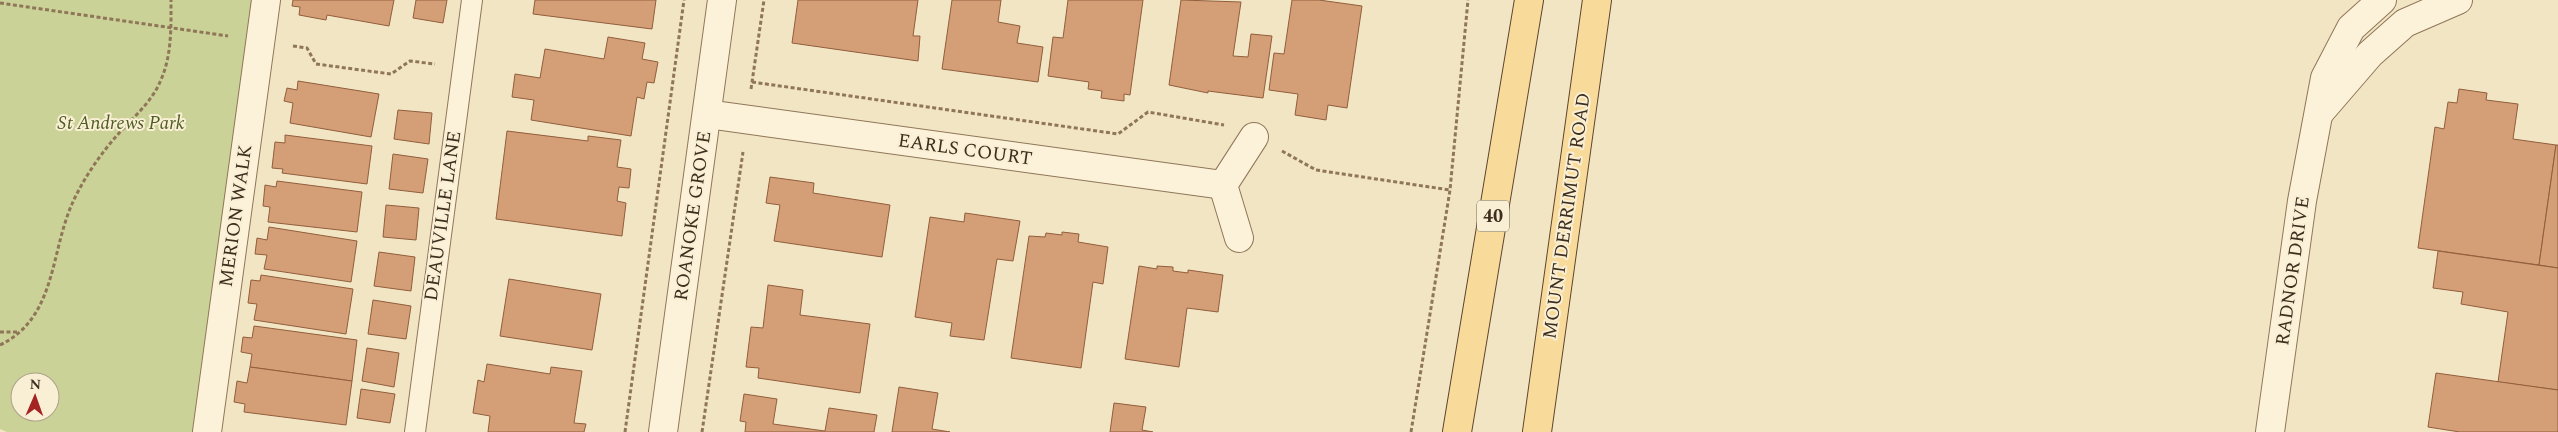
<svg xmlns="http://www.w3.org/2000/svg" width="2558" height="432" viewBox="0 0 2558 432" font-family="Spectral,serif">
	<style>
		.green { fill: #cad297; fill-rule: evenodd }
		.building { fill: #d49e77; stroke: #915e3c }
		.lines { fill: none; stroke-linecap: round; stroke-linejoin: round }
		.lane-casing { stroke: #8f7658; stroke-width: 22 }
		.street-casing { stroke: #8f7658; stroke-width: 30 }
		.primary-casing { stroke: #5d442d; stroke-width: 30 }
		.path { stroke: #8f7658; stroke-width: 3; stroke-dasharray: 4 2.5; stroke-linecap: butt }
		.lane { stroke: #fcf2d9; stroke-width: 20 }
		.street { stroke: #fcf2d9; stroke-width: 28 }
		.primary { stroke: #f8db9a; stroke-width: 28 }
		.labels { text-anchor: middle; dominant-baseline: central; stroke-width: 4; stroke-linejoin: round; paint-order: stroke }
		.shield { fill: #f9efd5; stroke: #766855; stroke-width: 1 }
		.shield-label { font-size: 18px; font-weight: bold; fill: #3e2e1e }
		.park-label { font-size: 19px; font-style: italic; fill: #4d5c22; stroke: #f9efd5 }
		.street-label { font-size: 19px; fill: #3e2e1e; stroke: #f9efd5 }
	</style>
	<rect width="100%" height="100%" fill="#f2e5c4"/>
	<path class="green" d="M 0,0 L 259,0 L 201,432 L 7,432 L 0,429 ZM 20,382 L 50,382 L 50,412 L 20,412 Z"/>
	<g class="building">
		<polygon points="293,0 394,0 389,26 327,15 326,20 299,15 300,7 292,6"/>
		<polygon points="416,0 447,0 443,23 413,18"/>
		<polygon points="535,0 656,0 652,29 533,14"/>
		<polygon points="798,0 918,0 913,36 920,36 918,61 792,43"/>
		<polygon points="952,0 1001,0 998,22 1020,26 1017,43 1043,47 1038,82 942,69"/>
		<polygon points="1068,0 1143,0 1130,95 1124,94 1124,101 1101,98 1102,91 1088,89 1089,82 1048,76 1053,37 1063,38"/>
		<polygon points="1181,0 1241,2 1233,56 1248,57 1251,34 1272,36 1263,98 1208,91 1208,93 1169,85"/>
		<polygon points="1292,0 1319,0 1362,6 1347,108 1328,105 1326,120 1295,115 1298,94 1269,90 1274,53 1284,54"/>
		<polygon points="608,37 645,43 642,59 658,62 654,83 647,82 644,99 637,97 631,136 531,120 534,100 512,97 515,74 540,78 545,49 604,59"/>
		<polygon points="298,81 379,94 371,137 290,123 293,103 284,101 287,88 297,90"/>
		<polygon points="2459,89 2487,93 2486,100 2518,104 2513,139 2556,145 2539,265 2418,248 2435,127 2444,129 2448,102 2457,103"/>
		<polygon points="398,110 432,113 429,144 394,139"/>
		<polygon points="507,131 588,141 588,136 621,140 617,167 631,169 629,188 619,187 617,201 626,203 622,236 496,219"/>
		<polygon points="285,135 372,146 367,184 282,173 283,169 272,168 275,142 285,143"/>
		<polygon points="2556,145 2558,145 2558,268 2539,265"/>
		<polygon points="393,154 428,159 423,193 389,189"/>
		<polygon points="770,177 814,183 813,193 890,205 882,257 774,241 780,205 766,203"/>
		<polygon points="277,181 362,192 357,232 268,222 270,207 263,206 265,185 276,187"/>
		<polygon points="386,205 419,208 416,240 383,237"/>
		<polygon points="965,213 1020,221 1013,261 997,259 984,340 950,336 952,323 915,317 930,217 964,222"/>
		<polygon points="269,227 357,241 351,282 264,269 267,255 255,254 257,238 267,240"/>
		<polygon points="1062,232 1079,234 1078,242 1108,247 1103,284 1093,282 1081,368 1011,358 1029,236 1045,237 1046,233 1062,235"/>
		<polygon points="2438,251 2558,268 2558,390 2498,382 2508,312 2461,304 2463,292 2433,288"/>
		<polygon points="379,252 415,257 411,291 374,286"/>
		<polygon points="1139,266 1157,269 1157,266 1173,267 1173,271 1188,273 1188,270 1223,275 1218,312 1187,308 1179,367 1125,359"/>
		<polygon points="261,275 353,289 346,334 254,320 257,304 248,303 251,280 260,281"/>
		<polygon points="509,279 601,294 592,350 500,336"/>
		<polygon points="768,285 803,290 800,315 870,324 860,393 758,378 759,368 746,367 751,327 763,328"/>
		<polygon points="373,300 411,306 406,339 368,334"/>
		<polygon points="254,326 357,340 352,381 250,367 252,354 241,352 243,337 252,338"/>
		<polygon points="367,348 399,353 394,387 362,381"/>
		<polygon points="487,364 550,374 551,367 582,371 574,423 586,424 584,432 488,432 490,416 473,413 478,380 484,382"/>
		<polygon points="250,367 352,381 346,425 244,412 245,404 234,402 237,381 247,383"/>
		<polygon points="2436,373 2558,390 2558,432 2460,432 2428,427"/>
		<polygon points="899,387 938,393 932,429 950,432 892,432"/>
		<polygon points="361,389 395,394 390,423 357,418"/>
		<polygon points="744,394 777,399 773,424 825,431 829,408 877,415 874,432 745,432 746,422 740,421"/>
		<polygon points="1114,403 1146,407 1142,430 1153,432 1110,432"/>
	</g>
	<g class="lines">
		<g class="lane-casing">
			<polyline id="lane" points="415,432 472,0"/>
		</g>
		<g class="street-casing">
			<g id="street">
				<polyline points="2320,112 2370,54 2405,23 2458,0"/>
				<polyline points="707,114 1223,185"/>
				<polyline points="1239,238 1223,185 1254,137"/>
				<polyline points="207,432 266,0"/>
				<polyline points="663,432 722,0"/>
				<polyline points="2270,432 2302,201 2325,78 2351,28 2382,0"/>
			</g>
		</g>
		<g class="primary-casing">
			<g id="primary">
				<polyline points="1457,432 1529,0"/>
				<polyline points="1537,432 1597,0"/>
			</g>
		</g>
		<g class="path">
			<polyline points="0,3 228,36"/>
			<polyline points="293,46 307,48 316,64 391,74 410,61 435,64"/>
			<polyline points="752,82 1118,134 1148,112 1224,125"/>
			<polyline points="751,89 764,0"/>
			<polyline points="1282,151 1316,170 1450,190"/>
			<polyline points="0,332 19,332"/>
			<path d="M 0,345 C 56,318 50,254 72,204 C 83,179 101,153 120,132 C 134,117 152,101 160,82 C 172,56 171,28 171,0"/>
			<polyline points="625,432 684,0"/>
			<polyline points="702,432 743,152"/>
			<polyline points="1411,432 1450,190 1468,0"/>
		</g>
		<use href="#lane" class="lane"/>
		<use href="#street" class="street"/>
		<use href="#primary" class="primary"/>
	</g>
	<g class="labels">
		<rect class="shield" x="1477" y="200.5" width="32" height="31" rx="4"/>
		<g class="shield-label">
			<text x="1493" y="216">40</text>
		</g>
		<g class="park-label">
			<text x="121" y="123">St Andrews Park</text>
		</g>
		<g class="street-label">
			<text transform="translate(965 150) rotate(8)">EARLS COURT</text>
			<text transform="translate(236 216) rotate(-82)">MERION WALK</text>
			<text transform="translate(443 216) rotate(-82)">DEAUVILLE LANE</text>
			<text transform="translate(693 216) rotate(-82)">ROANOKE GROVE</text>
			<text transform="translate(1567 216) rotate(-82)">MOUNT DERRIMUT ROAD</text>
			<text transform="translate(2293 271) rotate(-82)">RADNOR DRIVE</text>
		</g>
	</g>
	<g transform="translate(35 397) rotate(2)"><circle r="24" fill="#f9efd5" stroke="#aea28c"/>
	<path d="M0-4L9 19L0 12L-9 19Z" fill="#a42323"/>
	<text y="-8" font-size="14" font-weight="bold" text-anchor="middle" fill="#3e2e1e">N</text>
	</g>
</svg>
